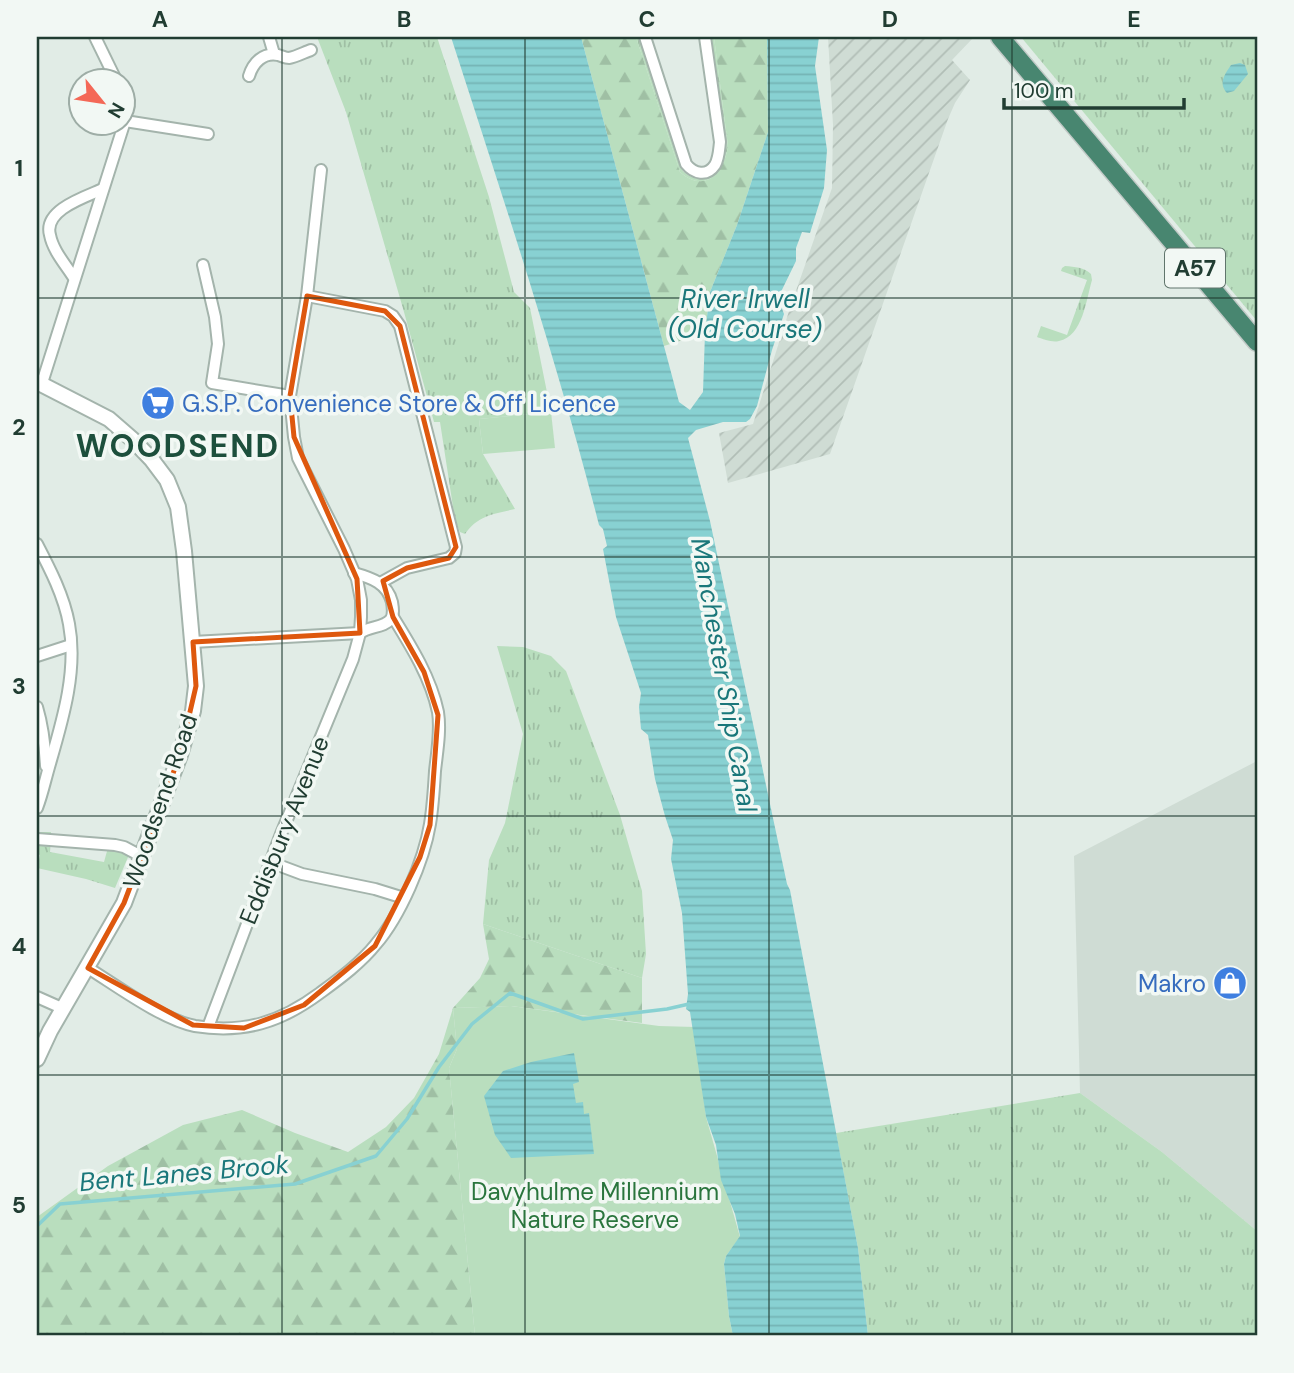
<svg xmlns="http://www.w3.org/2000/svg" width="1294" height="1373" viewBox="0 0 1294 1373" font-family="'DM Sans',sans-serif">
	<style>
		.built { fill: #cfdcd4 }
		.industrial { fill: url(#industrial-furrows) }
		.grass { fill: url(#grass-tufts) }
		.forest { fill: url(#forest-firs) }
		.park { fill: #b9debe }
		.water { fill: url(#water-rules) }
		.lines { fill: none; stroke-linecap: round; stroke-linejoin: round }
		.stream { stroke: #88d1d2; stroke-width: 3.5 }
		.minor-casing { stroke: #a4b4ac; stroke-width: 14 }
		.tertiary-casing { stroke: #a4b4ac; stroke-width: 18 }
		.trunk-casing { stroke: #c1c9c6; stroke-width: 21 }
		.minor { stroke: #fff; stroke-width: 10 }
		.tertiary { stroke: #fff; stroke-width: 14 }
		.trunk { stroke: #488670; stroke-width: 18 }
		.marked { fill: none; stroke: #de580e; stroke-width: 5; stroke-linejoin: round }
		.grid { fill: none; stroke: #213d32; stroke-width: 2; stroke-opacity: 0.55 }
		.labels { text-anchor: middle; dominant-baseline: central; stroke-width: 7; stroke-linejoin: round; paint-order: stroke }
		.shield { fill: #f2f8f4; stroke: #60756c; stroke-width: 2 }
		.shield-label { font-size: 23px; font-weight: bold; fill: #213d32 }
		.shop-label { font-size: 24px; fill: #366cbe; stroke: #f2f8f4; text-anchor: start }
		.street-label { font-size: 24px; fill: #213d32; stroke: #f2f8f4 }
		.park-label { font-size: 24px; fill: #2a753d; stroke: #f2f8f4 }
		.water-label { font-size: 26px; font-style: italic; fill: #1a777a; stroke: #f2f8f4 }
		.district-label { font-size: 32px; font-weight: bold; letter-spacing: 2px; fill: #1d4f3c; stroke: #f2f8f4 }
		.neatline { fill: none; stroke: #213d32; stroke-width: 2.5 }
		.grid-label { font-size: 23px; text-anchor: middle; font-weight: bold; fill: #213d32 }
	</style>
	<defs>
		<pattern id="industrial-furrows" width="10" height="10" patternUnits="userSpaceOnUse" patternTransform="scale(1.75)"><rect width="10" height="10" fill="#cfdcd4"/><path d="M-1 1l2-2M0 10L10 0M9 11l2-2" fill="none" stroke="#b1beb6"/></pattern>
		<pattern id="grass-tufts" width="24" height="20" patternUnits="userSpaceOnUse" patternTransform="scale(1.75)"><rect width="24" height="20" fill="#b9debe"/><path d="M3 7l-1-3M5 7V3M7 7l1-3M15 17l-1-3M17 17v-4M19 17l1-3" fill="none" stroke="#9fbfa4"/></pattern>
		<pattern id="forest-firs" width="22" height="20" patternUnits="userSpaceOnUse" patternTransform="scale(1.75)"><rect width="22" height="20" fill="#b9debe"/><path d="M5 1l3.5 6h-7zM16 11l3.5 6h-7z" fill="#9fbfa4"/></pattern>
		<pattern id="water-rules" width="6" height="5" patternUnits="userSpaceOnUse" patternTransform="scale(1.75)"><rect width="6" height="5" fill="#88d1d2"/><path d="M0 2.5h6" fill="none" stroke="#75b4b5"/></pattern>
	</defs>
	<rect width="100%" height="100%" fill="#e1ece6"/>
	<polygon class="built" points="1257,761 1257,1231 1162,1152 1080,1093 1074,856"/>
	<polygon class="industrial" points="828,37 974,37 952,60 970,80 955,103 948,119 830,454 728,483 719,433 753,424 790,308 832,188 833,125"/>
	<g class="grass">
		<path d="M 317,37 L 437,37 L 489,197 L 514,292 L 530,308 L 551,412 L 479,419 L 483,454 L 515,509 C 494,514 478,515 465,534 L 460,532 L 455,520 L 440,422 L 434,422 L 404,312 L 346,112 Z"/>
		<path d="M 636,37 L 639,37 L 683,171 C 694,182 712,182 720,166 C 725,158 725,148 725,138 L 711,37 L 714,37 L 728,146 C 724,173 705,194 680,172 Z"/>
		<polygon points="1021,37 1257,37 1257,321"/>
		<path d="M 1065,266 C 1075,267 1084,267 1091,274 L 1092,280 C 1086,300 1083,336 1059,341 C 1052,343 1044,339 1037,337 L 1041,326 L 1067,335 L 1087,280 L 1061,271 L 1062,268 Z"/>
		<polygon points="497,646 523,647 551,656 566,671 620,815 642,891 646,954 642,978 483,924 489,860 505,823 523,734"/>
		<polygon points="37,832 51,832 50,852 104,862 109,844 131,850 115,888 86,879 37,868 40,855 37,854"/>
		<polygon points="1080,1093 1162,1152 1257,1231 1257,1334 1239,1336 868,1336 858,1248 836,1133"/>
	</g>
	<g class="forest">
		<path d="M 581,37 L 636,37 L 680,172 C 705,194 724,173 728,146 L 714,37 L 767,37 L 768,132 L 737,225 L 710,292 L 705,333 L 664,346 Z"/>
		<polygon points="483,924 642,978 642,1023 511,1006 453,1008 457,1049 449,1068 475,1336 37,1336 37,1217 108,1166 183,1125 242,1110 295,1133 348,1152 386,1127 414,1098 439,1054 453,1008 480,978 489,959"/>
	</g>
	<g class="park">
		<polygon points="551,412 555,448 483,454 479,419"/>
		<polygon points="511,1006 659,1026 695,1027 706,1117 740,1237 726,1256 724,1264 729,1316 733,1336 475,1336 449,1068 457,1049 453,1008"/>
	</g>
	<g class="water">
		<path d="M 451,37 L 581,37 L 679,402 L 690,410 L 703,392 L 705,333 L 710,292 L 737,225 L 768,132 L 767,37 L 819,37 L 815,66 L 827,150 L 824,188 L 810,233 L 802,232 L 796,248 L 796,261 L 778,298 L 784,314 L 772,350 L 757,406 L 750,419 L 746,422 L 723,422 L 696,430 L 688,438 L 710,521 L 787,884 L 790,890 L 858,1248 L 868,1336 L 733,1336 L 729,1316 L 724,1264 L 726,1256 L 740,1236 L 735,1214 L 721,1180 L 716,1145 L 706,1117 L 690,1012 L 686,1009 L 688,994 L 682,913 L 671,859 L 673,840 L 665,816 L 655,779 L 648,735 L 641,729 L 639,707 L 641,693 L 616,617 L 603,549 L 607,546 L 603,529 L 599,525 C 557,360 503,198 451,37 Z"/>
		<path d="M 1240,63 L 1245,65 L 1248,74 L 1234,91 L 1227,93 C 1218,83 1225,74 1231,65 Z"/>
		<polygon points="574,1053 579,1082 573,1084 576,1103 583,1102 584,1114 589,1113 594,1154 511,1158 495,1135 484,1096 503,1071 531,1062"/>
	</g>
	<g class="lines">
		<polyline class="stream" points="37,1226 60,1204 295,1184 376,1156 407,1119 439,1067 472,1024 510,993 583,1019 667,1009 689,1004"/>
		<g class="minor-casing">
			<g id="minor">
				<polyline points="95,37 116,80"/>
				<polyline points="269,37 274,54"/>
				<path d="M 645,37 L 686,164 C 694,174 707,177 715,165 C 719,158 719,150 720,142 L 705,37"/>
				<path d="M 249,76 C 253,63 263,52 278,55 C 282,56 285,58 289,58 C 296,57 305,52 311,50"/>
				<polyline points="125,121 208,134"/>
				<polyline points="203,265 215,317 218,344 212,383 290,396"/>
				<path d="M 74,278 C 66,265 53,251 50,235 C 43,210 85,197 103,189"/>
				<polyline points="307,296 385,311 393,316 400,326 456,547 455,553 449,558 407,568 380,583"/>
				<path d="M 42,383 L 125,121 C 127,110 127,103 122,93"/>
				<path d="M 37,544 C 50,569 64,596 69,624 C 78,671 62,722 49,767 C 45,781 42,795 37,808"/>
				<path d="M 193,642 L 360,633 C 369,626 384,628 391,619 C 394,614 393,608 392,602 C 387,583 372,578 354,573"/>
				<polyline points="37,656 71,645"/>
				<path d="M 37,707 C 43,727 45,746 46,766"/>
				<polyline points="37,839 115,845 124,847 141,856"/>
				<polyline points="270,862 302,874 375,889 404,898"/>
				<path d="M 88,968 C 117,986 163,1020 195,1026 C 244,1034 281,1022 320,993 C 339,979 361,963 376,944 C 400,916 424,861 430,824 C 433,806 434,788 435,771 C 437,752 441,731 438,712 C 431,678 411,646 393,617"/>
				<polyline points="37,997 64,1009"/>
				<polyline points="208,1027 281,834 353,659 360,633 361,617 361,600 357,579 344,549 298,458 294,437 290,396 307,296 321,170"/>
			</g>
		</g>
		<g class="tertiary-casing">
			<polyline id="tertiary" points="37,382 109,419 132,439 152,460 167,480 178,507 184,551 196,686 193,711 180,755 124,903 50,1031 37,1059"/>
		</g>
		<g class="trunk-casing">
			<polyline id="trunk" points="1000,37 1257,342"/>
		</g>
		<use href="#minor" class="minor"/>
		<use href="#tertiary" class="tertiary"/>
		<use href="#trunk" class="trunk"/>
	</g>
	<path class="marked" d="M 307,296 L 385,311 L 400,326 L 456,547 L 449,558 L 407,568 L 383,581 L 393,617 L 424,672 L 438,715 L 430,825 L 420,857 L 375,946 L 304,1005 L 244,1028 L 193,1025 L 88,968 L 124,903 L 180,755 L 196,686 L 193,642 L 360,633 L 357,579 L 294,437 L 290,396 Z"/>
	<path class="grid" d="M 282,37 L 282,1336M 525,37 L 525,1336M 769,37 L 769,1336M 1012,37 L 1012,1336M 37,298 L 1257,298M 37,557 L 1257,557M 37,816 L 1257,816M 37,1075 L 1257,1075"/>
	<defs>
		<g id="supermarket-disc" transform="scale(1.75)"><circle r="9.5" fill="#3f7fe0" stroke="#f2f8f4"/><path d="M-6-5.5h2.5l.6 2H6L4.5 2H-2.5L-4.4-4H-6ZM-1.5 3.2a1.3 1.3 0 1 0 .1 0ZM3 3.2a1.3 1.3 0 1 0 .1 0Z" fill="#fff"/></g>
		<g id="shop-disc" transform="scale(1.75)"><circle r="9.5" fill="#3f7fe0" stroke="#f2f8f4"/><path d="M-5-2.5h2.3a2.7 3.5 0 0 1 5.4 0H5L5.5 6h-11ZM-1.5-2.5h3a1.5 2.3 0 0 0-3 0Z" fill="#fff"/></g>
	</defs>
	<g fill-rule="evenodd">
		<use href="#supermarket-disc" x="158" y="403"/>
		<use href="#shop-disc" x="1230" y="983"/>
	</g>
	<g class="labels">
		<rect class="shield" x="1165" y="248.5" width="60" height="39" rx="5"/>
		<g class="shield-label">
			<text x="1195" y="268">A57</text>
		</g>
		<g class="shop-label">
			<text x="182" y="403">G.S.P. Convenience Store &amp; Off Licence</text>
			<text x="1206" y="983" text-anchor="end">Makro</text>
		</g>
		<g class="street-label">
			<text transform="translate(160 801) rotate(-71)">Woodsend Road</text>
			<text transform="translate(284 830) rotate(-68)">Eddisbury Avenue</text>
		</g>
		<g class="park-label">
			<text x="595" y="1191">Davyhulme Millennium<tspan x="595" dy="28">Nature Reserve</tspan></text>
		</g>
		<g class="water-label">
			<text x="745" y="299">River Irwell<tspan x="745" dy="30">(Old Course)</tspan></text>
			<text transform="translate(724 675) rotate(80)">Manchester Ship Canal</text>
			<text transform="translate(184 1173) rotate(-5)">Bent Lanes Brook</text>
		</g>
		<g class="district-label">
			<text x="178" y="446">WOODSEND</text>
		</g>
	</g>
	<rect width="1294" height="1373" fill="none" stroke="#f2f8f4" stroke-width="77"/>
	<g transform="translate(102 102) rotate(120)"><circle r="33" fill="#f2f8f4" stroke="#9eada6" stroke-width="2"/>
	<path d="M0-5L12 26L0 18L-12 26Z" fill="#f46857"/>
	<text y="-10" font-size="19" font-weight="bold" text-anchor="middle" fill="#213d32">N</text>
	</g>
	<path d="M1004 98v10h180v-10" fill="none" stroke="#213d32" stroke-width="3.5"/>
	<text x="1014" y="98" font-size="21" fill="#213d32" stroke="#f2f8f4" stroke-width="5" paint-order="stroke">100 m</text>
	<rect x="38" y="38" width="1218" height="1296" class="neatline"/>
	<g class="grid-label">
		<text x="160" y="27">A</text>
		<text x="404" y="27">B</text>
		<text x="647" y="27">C</text>
		<text x="890" y="27">D</text>
		<text x="1134" y="27">E</text>
		<text x="19" y="176">1</text>
		<text x="19" y="435">2</text>
		<text x="19" y="694">3</text>
		<text x="19" y="954">4</text>
		<text x="19" y="1213">5</text>
	</g>
</svg>
